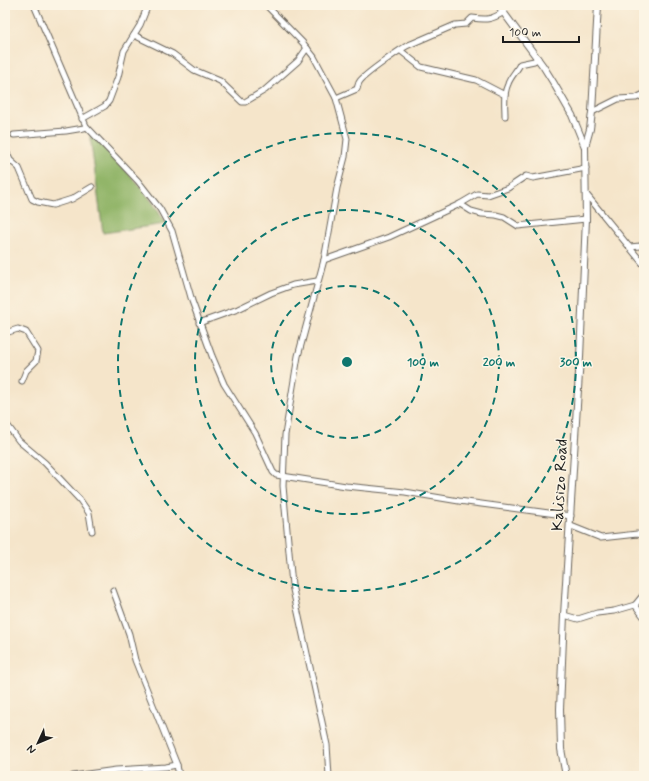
<svg xmlns="http://www.w3.org/2000/svg" width="649" height="781" viewBox="0 0 649 781" font-family="Mynerve,sans-serif">
	<style>
		.forest { fill: #92b569; stroke: #576842 }
		.lines { fill: none; stroke-linecap: round; stroke-linejoin: round }
		.minor-casing { stroke: #686259; stroke-width: 7 }
		.tertiary-casing { stroke: #686259; stroke-width: 8 }
		.minor { stroke: #fff; stroke-width: 5 }
		.tertiary { stroke: #fff; stroke-width: 6 }
		.ring { fill: none; stroke: #0f766e; stroke-width: 2; stroke-dasharray: 7 5 }
		.labels { text-anchor: middle; dominant-baseline: central; stroke-width: 3; stroke-linejoin: round; paint-order: stroke }
		.street-label { font-size: 16px; fill: #1c1c1c; stroke: #fcf5e5 }
		.centre { fill: #0f766e; stroke: #fcf5e5; stroke-width: 2 }
		.ring-label { font-size: 12px; text-anchor: middle; font-weight: bold; fill: #0f766e; stroke: #fcf5e5; stroke-width: 3; stroke-linejoin: round; paint-order: stroke }
	</style>
	<rect width="100%" height="100%" fill="#fcf5e5"/>
	<filter id="ink" filterUnits="userSpaceOnUse"><feTurbulence type="fractalNoise" baseFrequency=".025" numOctaves="2"/><feDisplacementMap in="SourceGraphic" scale="8" xChannelSelector="R" yChannelSelector="G"/><feConvolveMatrix kernelMatrix="1 2 1 2 8 2 1 2 1" color-interpolation-filters="sRGB"/></filter>
	<filter id="wash" filterUnits="userSpaceOnUse"><feTurbulence type="fractalNoise" baseFrequency=".012" numOctaves="4" result="noise"/><feDisplacementMap in="SourceGraphic" scale="16" xChannelSelector="R" yChannelSelector="G"/><feGaussianBlur stdDeviation="0.9" result="paint"/><feColorMatrix in="noise" values="0 0 0 0 0 0 0 0 0 0 0 0 0 0 0 0 0 1.4 0 .05"/><feComposite in="paint" operator="in"/></filter>
	<g filter="url(#wash)">
		<rect width="100%" height="100%" fill="#f5e5ca"/>
		<path class="forest" d="M 90,136 L 92,136 L 97,140 C 120,165 151,193 165,224 L 103,233 Z"/>
	</g>
	<g filter="url(#ink)">
		<g class="lines">
			<g class="minor-casing">
				<g id="minor">
					<polyline points="34,5 86,126 138,181 160,209 172,231 192,301 212,356 224,384 255,433 273,472 276,475 346,486 405,492 459,501 571,516"/>
					<polyline points="266,5 303,43 314,57 336,98 347,139 345,157 337,188 324,260 298,356 285,435 283,486 292,585 327,745 329,776"/>
					<polyline points="134,35 173,54 194,70 220,81 242,102 245,102 265,90 298,61 307,48"/>
					<polyline points="401,51 421,67 476,80 505,95"/>
					<path d="M 336,98 L 357,89 C 358,86 358,83 360,81 C 365,74 406,45 411,44 L 455,25 L 466,24 L 472,18 C 486,20 491,20 504,12"/>
					<polyline points="592,112 618,99 636,98 644,94"/>
					<path d="M 505,116 C 505,105 503,94 508,84 C 510,77 517,71 520,64 L 534,61 L 538,58"/>
					<polyline points="82,119 105,106 109,101 118,77 124,51 140,25 148,5"/>
					<polyline points="14,135 66,131 84,128"/>
					<polyline points="5,149 10,160 19,168 32,199 38,202 53,205 72,199 92,187"/>
					<polyline points="586,194 644,265"/>
					<polyline points="460,204 477,194 488,195 508,188 526,176 533,178 586,168"/>
					<polyline points="630,247 640,246 644,244"/>
					<polyline points="324,260 389,237 460,204 471,211 482,214 496,215 504,217 518,226 586,219"/>
					<polyline points="199,323 238,309 271,293 293,285 317,281"/>
					<polyline points="5,333 18,329 26,332 38,351 36,361 26,371 22,381"/>
					<polyline points="5,422 19,441 45,463 80,500 89,513 92,531"/>
					<polyline points="571,526 601,538 637,534 644,536"/>
					<polyline points="113,590 129,634 135,660 177,765 179,776"/>
					<polyline points="635,605 644,594"/>
					<polyline points="564,615 578,619 597,613 614,611 635,605 644,617"/>
					<polyline points="73,776 116,770 166,767 177,765"/>
				</g>
			</g>
			<g class="tertiary-casing">
				<g id="tertiary">
					<polyline points="498,5 543,66 553,82 572,115 585,147 586,219 580,357 564,615 560,709 561,749 566,776"/>
					<polyline points="585,147 590,129 592,112 598,5"/>
				</g>
			</g>
			<use href="#minor" class="minor"/>
			<use href="#tertiary" class="tertiary"/>
		</g>
	</g>
	<g class="ring">
		<circle cx="347" cy="362" r="76"/>
		<circle cx="347" cy="362" r="152"/>
		<circle cx="347" cy="362" r="229"/>
	</g>
	<g class="labels">
		<g class="street-label">
			<text transform="translate(560 485) rotate(-87)">Kalisizo Road</text>
		</g>
	</g>
	<circle cx="347" cy="362" r="6" class="centre"/>
	<g class="ring-label">
		<text x="423" y="366">100 m</text>
		<text x="499" y="366">200 m</text>
		<text x="576" y="366">300 m</text>
	</g>
	<rect width="649" height="781" fill="none" stroke="#fcf5e5" stroke-width="20"/>
	<g transform="translate(38 743) rotate(226)" stroke="#fcf5e5" stroke-width="3" paint-order="stroke">
	<path d="M0-3L7 15L0 10L-7 15Z" fill="#1c1c1c"/>
	<text y="-6" font-size="11" font-weight="bold" text-anchor="middle" fill="#1c1c1c">N</text>
	</g>
	<path d="M503 36v6h76v-6" fill="none" stroke="#1c1c1c" stroke-width="2"/>
	<text x="509" y="36" font-size="12" fill="#1c1c1c" stroke="#fcf5e5" stroke-width="3" paint-order="stroke">100 m</text>
</svg>
